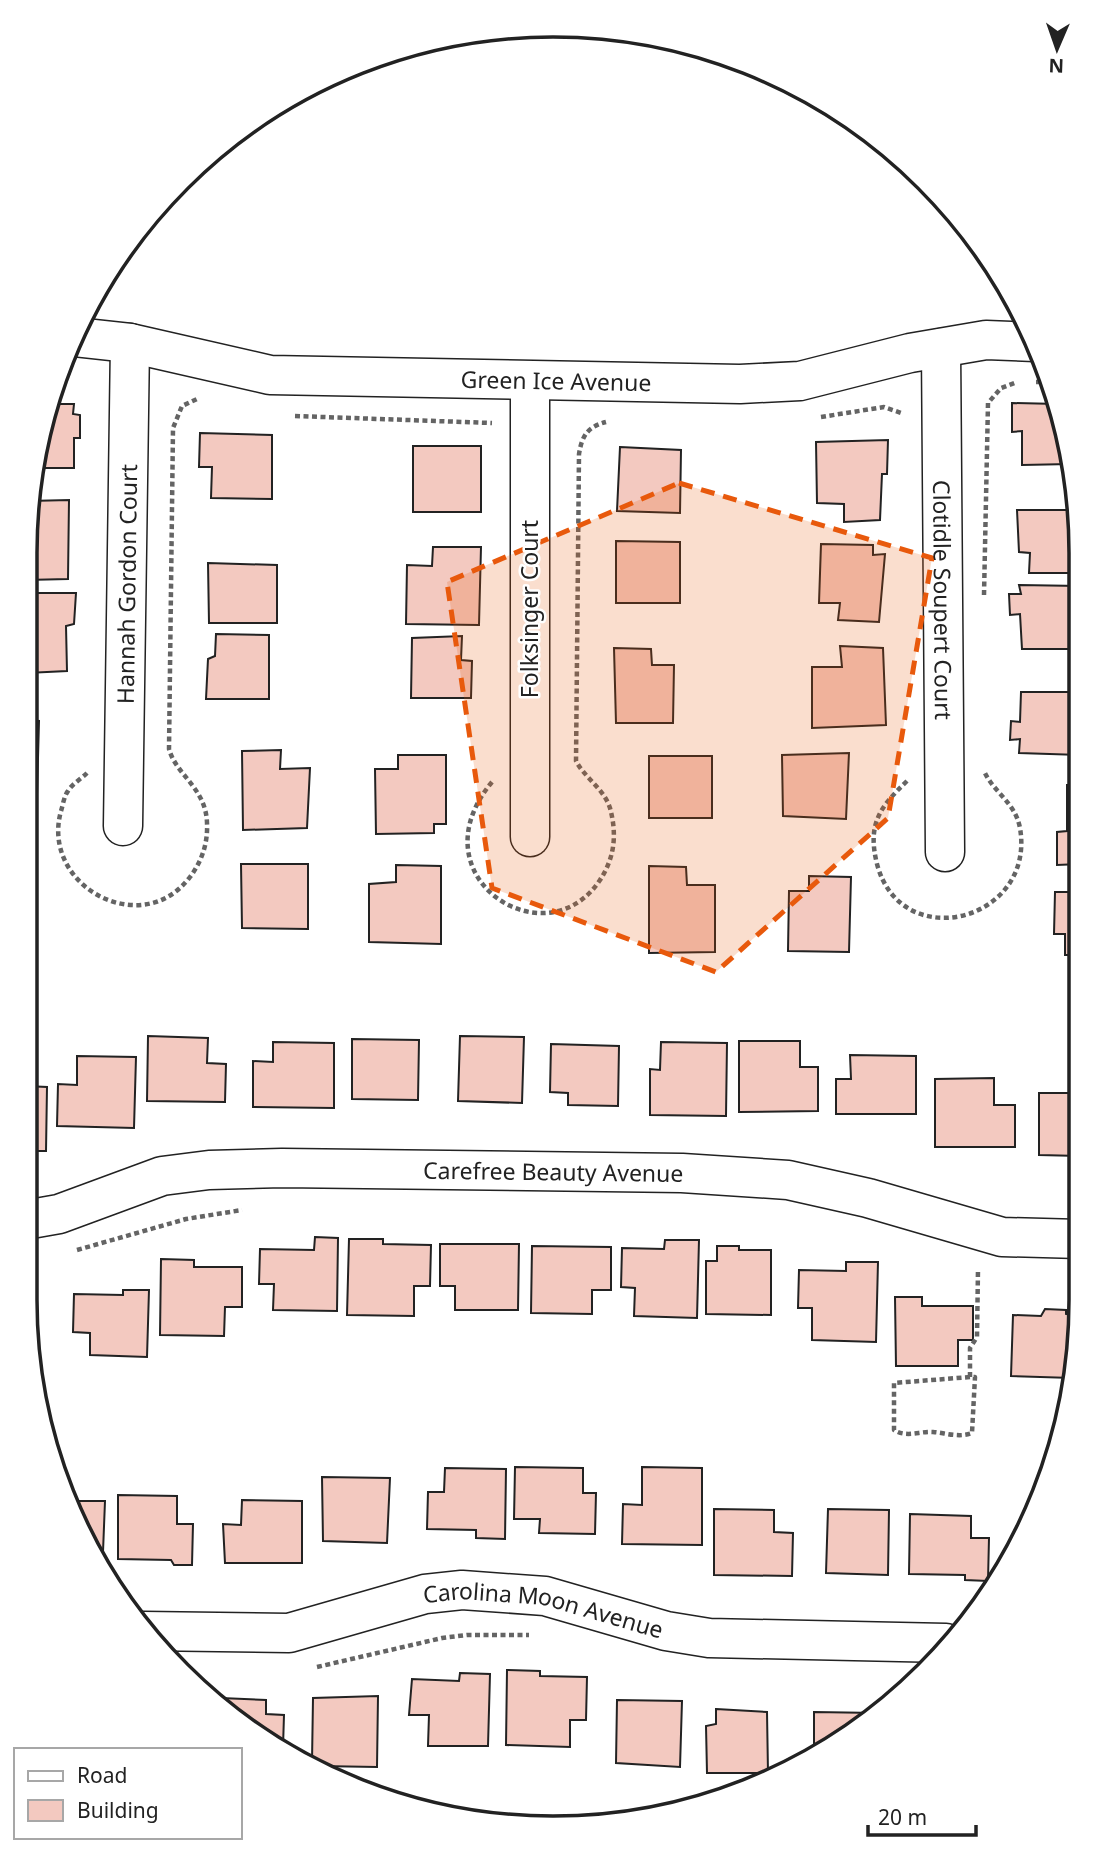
<svg xmlns="http://www.w3.org/2000/svg" width="1106" height="1853" viewBox="0 0 1106 1853" font-family="'Noto Sans',sans-serif">
	<style>
		.building { fill: #f3c9c0; stroke: #222; stroke-width: 2 }
		.lines { fill: none; stroke-linecap: round; stroke-linejoin: round }
		.minor-casing { stroke: #222; stroke-width: 41 }
		.path { stroke: #646464; stroke-width: 4.5; stroke-dasharray: 5 3.5; stroke-linecap: butt }
		.minor { stroke: #fff; stroke-width: 38 }
		.marked { fill: #e8590c; fill-opacity: 0.2; stroke: #e8590c; stroke-width: 5; stroke-dasharray: 14 9; stroke-linejoin: round }
		.labels { text-anchor: middle; dominant-baseline: central; stroke-width: 5; stroke-linejoin: round; paint-order: stroke }
		.street-label { font-size: 23px; fill: #222; stroke: #fff }
		.rim { fill: none; stroke: #222; stroke-width: 3.5 }
	</style>
	<rect width="100%" height="100%" fill="#fff"/>
	<g class="building">
		<polygon points="1012,403 1058,404 1070,464 1022,465 1022,431 1012,432"/>
		<polygon points="48,404 74,404 73,414 80,415 80,438 74,438 74,468 36,468"/>
		<polygon points="200,433 272,435 272,499 211,498 212,467 199,467"/>
		<polygon points="888,440 887,474 882,474 880,520 844,522 844,504 817,503 816,442"/>
		<rect x="413" y="446" width="68" height="66"/>
		<polygon points="620,447 681,450 680,513 617,511"/>
		<polygon points="69,500 68,579 26,580 26,518 29,501"/>
		<polygon points="1017,510 1079,510 1080,573 1029,573 1030,553 1019,552"/>
		<polygon points="616,541 680,542 680,603 616,603"/>
		<polygon points="821,544 873,545 873,555 885,554 879,622 838,620 840,603 819,603"/>
		<polygon points="433,547 481,547 479,625 406,624 407,565 432,566"/>
		<polygon points="208,563 277,565 277,623 209,623"/>
		<polygon points="1019,585 1080,586 1080,649 1022,649 1020,614 1010,615 1009,594 1021,594"/>
		<polygon points="26,593 76,593 74,624 66,626 67,671 27,673"/>
		<polygon points="216,634 269,635 269,699 206,699 208,659 215,656"/>
		<polygon points="462,636 461,660 472,661 471,698 411,698 412,638"/>
		<polygon points="840,646 883,648 886,725 812,728 812,667 842,667"/>
		<polygon points="614,648 651,649 652,665 674,665 673,723 616,723"/>
		<polygon points="1021,692 1080,692 1080,755 1019,753 1020,739 1010,740 1011,721 1020,722"/>
		<polygon points="25,720 39,721 37,794 25,794"/>
		<polygon points="281,750 280,769 310,768 307,828 243,830 242,751"/>
		<polygon points="849,753 846,819 783,816 782,755"/>
		<polygon points="398,755 446,755 446,824 434,824 434,833 376,834 375,769 398,769"/>
		<rect x="649" y="756" width="63" height="62"/>
		<polygon points="1067,785 1080,785 1080,864 1057,865 1057,832 1067,831"/>
		<polygon points="241,864 308,864 308,929 242,928"/>
		<polygon points="396,865 441,866 441,944 369,942 369,884 396,882"/>
		<polygon points="649,866 686,867 687,885 715,885 715,952 649,953"/>
		<polygon points="809,876 851,877 849,952 788,951 789,891 809,891"/>
		<polygon points="1055,892 1080,892 1080,955 1065,955 1065,934 1054,934"/>
		<polygon points="148,1036 208,1038 207,1063 226,1064 225,1102 147,1101"/>
		<polygon points="460,1036 524,1037 522,1103 458,1101"/>
		<polygon points="352,1039 419,1040 418,1100 352,1099"/>
		<polygon points="739,1041 800,1041 800,1067 818,1067 818,1111 739,1112"/>
		<polygon points="273,1042 334,1043 334,1108 253,1107 253,1061 273,1062"/>
		<polygon points="661,1042 727,1043 726,1116 650,1115 650,1069 660,1070"/>
		<polygon points="551,1044 619,1046 618,1106 568,1105 568,1093 550,1092"/>
		<polygon points="850,1055 916,1056 916,1114 836,1114 836,1079 851,1079"/>
		<polygon points="77,1056 136,1057 134,1128 57,1126 58,1084 77,1085"/>
		<polygon points="994,1078 994,1105 1015,1105 1015,1147 935,1147 935,1079"/>
		<polygon points="25,1086 47,1087 46,1151 25,1151"/>
		<polygon points="1039,1093 1080,1093 1080,1156 1039,1155"/>
		<polygon points="315,1237 338,1238 337,1311 273,1310 274,1284 259,1284 260,1249 314,1250"/>
		<polygon points="349,1239 383,1239 383,1244 431,1245 430,1286 414,1286 414,1316 347,1315"/>
		<polygon points="665,1240 699,1240 697,1318 634,1316 635,1288 621,1287 622,1248 664,1249"/>
		<polygon points="440,1244 519,1244 518,1310 455,1310 455,1286 440,1286"/>
		<polygon points="532,1246 611,1247 611,1290 592,1290 592,1314 531,1313"/>
		<polygon points="717,1246 739,1246 739,1250 771,1250 771,1315 706,1314 706,1261 717,1261"/>
		<polygon points="161,1259 194,1260 194,1267 242,1267 242,1307 225,1307 224,1336 160,1335"/>
		<polygon points="846,1262 878,1262 876,1342 812,1340 812,1308 798,1308 799,1270 846,1271"/>
		<polygon points="123,1290 149,1290 147,1357 90,1355 90,1333 73,1332 74,1294 123,1295"/>
		<polygon points="25,1292 37,1293 36,1339 31,1339"/>
		<polygon points="895,1297 922,1297 922,1306 973,1306 973,1340 958,1340 958,1366 896,1366"/>
		<polygon points="1045,1309 1066,1310 1066,1314 1076,1316 1072,1378 1011,1376 1013,1315 1041,1316"/>
		<polygon points="515,1467 583,1468 583,1493 596,1493 595,1534 539,1533 540,1519 514,1519"/>
		<polygon points="642,1467 702,1468 702,1545 622,1544 623,1504 642,1505"/>
		<polygon points="445,1468 506,1469 505,1539 476,1538 476,1530 427,1529 428,1492 444,1492"/>
		<polygon points="322,1477 390,1478 387,1543 323,1541"/>
		<polygon points="118,1495 177,1496 177,1524 193,1524 192,1565 174,1565 171,1560 118,1559"/>
		<polygon points="242,1500 302,1501 302,1563 225,1563 223,1524 241,1525"/>
		<polygon points="69,1501 105,1501 103,1552 96,1551"/>
		<polygon points="714,1509 774,1510 774,1532 793,1533 792,1576 714,1575"/>
		<polygon points="828,1509 889,1510 888,1575 826,1573"/>
		<polygon points="910,1514 971,1516 971,1538 989,1538 988,1581 965,1580 965,1575 909,1574"/>
		<polygon points="507,1670 540,1671 540,1676 587,1677 586,1720 570,1720 570,1747 506,1745"/>
		<polygon points="460,1673 490,1674 488,1746 428,1746 429,1715 409,1715 412,1679 459,1681"/>
		<polygon points="378,1696 377,1767 319,1766 312,1762 313,1698"/>
		<polygon points="221,1698 266,1700 266,1714 284,1715 283,1747 232,1720 221,1709"/>
		<polygon points="617,1700 682,1701 680,1767 616,1763"/>
		<polygon points="716,1709 767,1712 768,1773 707,1773 706,1726 716,1724"/>
		<polygon points="814,1712 877,1713 877,1717 814,1752"/>
	</g>
	<g class="lines">
		<g class="minor-casing">
			<g id="minor">
				<path id="s1" d="M 75,337 L 130,343 L 270,375 L 740,384 L 800,381 L 910,353 L 986,340 L 1035,342"/>
				<path id="s2" d="M 941,348 L 945,852"/>
				<path id="s3" d="M 123,826 L 130,343"/>
				<polyline points="530,837 530,381"/>
				<path id="s4" d="M 25,1220 L 59,1214 L 162,1176 L 209,1170 L 282,1168 L 682,1173 L 788,1180 L 868,1198 L 1002,1237 L 1080,1239"/>
				<path id="s5" d="M 143,1631 L 289,1633 L 425,1594 L 462,1590 L 545,1596 L 666,1631 L 709,1638 L 946,1643"/>
			</g>
		</g>
		<g class="path">
			<polyline points="1036,382 1053,382"/>
			<polyline points="295,416 492,423"/>
			<polyline points="821,417 884,407 904,414"/>
			<polyline points="984,595 988,403 1001,388 1017,382"/>
			<path d="M 87,773 C 81,779 72,784 68,791 C 64,796 63,805 61,811 C 40,886 142,941 190,877 C 202,861 208,843 207,823 C 206,788 176,775 169,749 L 173,428 L 182,406 L 197,399"/>
			<path d="M 907,781 C 880,807 867,824 877,864 C 901,956 1036,921 1020,828 C 1015,802 994,793 984,771"/>
			<path d="M 492,782 C 413,877 546,962 600,880 C 615,857 617,834 610,808 C 604,789 585,778 576,761 L 579,454 C 582,436 587,427 606,422"/>
			<polyline points="77,1250 186,1219 242,1210"/>
			<path d="M 970,1377 L 894,1383 L 894,1430 C 907,1438 919,1431 933,1432 C 946,1433 959,1438 972,1433 L 975,1377 L 970,1377 L 970,1348 L 977,1337 L 978,1269"/>
			<polyline points="317,1667 442,1638 467,1635 529,1635"/>
		</g>
		<use href="#minor" class="minor"/>
	</g>
	<path class="marked" d="M 679,483 L 932,558 L 888,818 L 716,972 L 492,888 L 447,582 Z"/>
	<g class="labels">
		<g class="street-label">
			<text stroke="none"><textPath href="#s1" startOffset="485">Green Ice Avenue</textPath></text>
			<text stroke="none"><textPath href="#s3" startOffset="242">Hannah Gordon Court</textPath></text>
			<text stroke="none"><textPath href="#s2" startOffset="252">Clotidle Soupert Court</textPath></text>
			<text transform="translate(529 609) rotate(-90)">Folksinger Court</text>
			<text stroke="none"><textPath href="#s4" startOffset="536">Carefree Beauty Avenue</textPath></text>
			<text stroke="none"><textPath href="#s5" startOffset="408">Carolina Moon Avenue</textPath></text>
		</g>
	</g>
	<path d="M0 0H1106V1853H0ZM553 37H553A516 516 0 0 1 1069 553V1300A516 516 0 0 1 553 1816H553A516 516 0 0 1 37 1300V553A516 516 0 0 1 553 37Z" fill="#fff" fill-rule="evenodd"/>
	<path class="rim" d="M553 37H553A516 516 0 0 1 1069 553V1300A516 516 0 0 1 553 1816H553A516 516 0 0 1 37 1300V553A516 516 0 0 1 553 37Z"/>
	<rect x="14" y="1748" width="228" height="91" fill="#ffffff" stroke="#a7a7a7" stroke-width="2"/>
	<rect x="28" y="1771" width="35" height="10" fill="#ffffff" stroke="#a7a7a7" stroke-width="2"/>
	<text x="77" y="1783" font-size="21" fill="#222222">Road</text>
	<rect x="28" y="1800" width="35" height="21" fill="#f3c9c0" stroke="#a7a7a7" stroke-width="2"/>
	<text x="77" y="1818" font-size="21" fill="#222222">Building</text>
	<g transform="translate(1057 49) rotate(182)" stroke="#ffffff" stroke-width="5" paint-order="stroke">
	<path d="M0-5L12 26L0 18L-12 26Z" fill="#222222"/>
	<text y="-10" font-size="19" font-weight="bold" text-anchor="middle" fill="#222222">N</text>
	</g>
	<path d="M868 1825v10h108v-10" fill="none" stroke="#222222" stroke-width="3.5"/>
	<text x="878" y="1825" font-size="21" fill="#222222" stroke="#ffffff" stroke-width="5" paint-order="stroke">20 m</text>
</svg>
